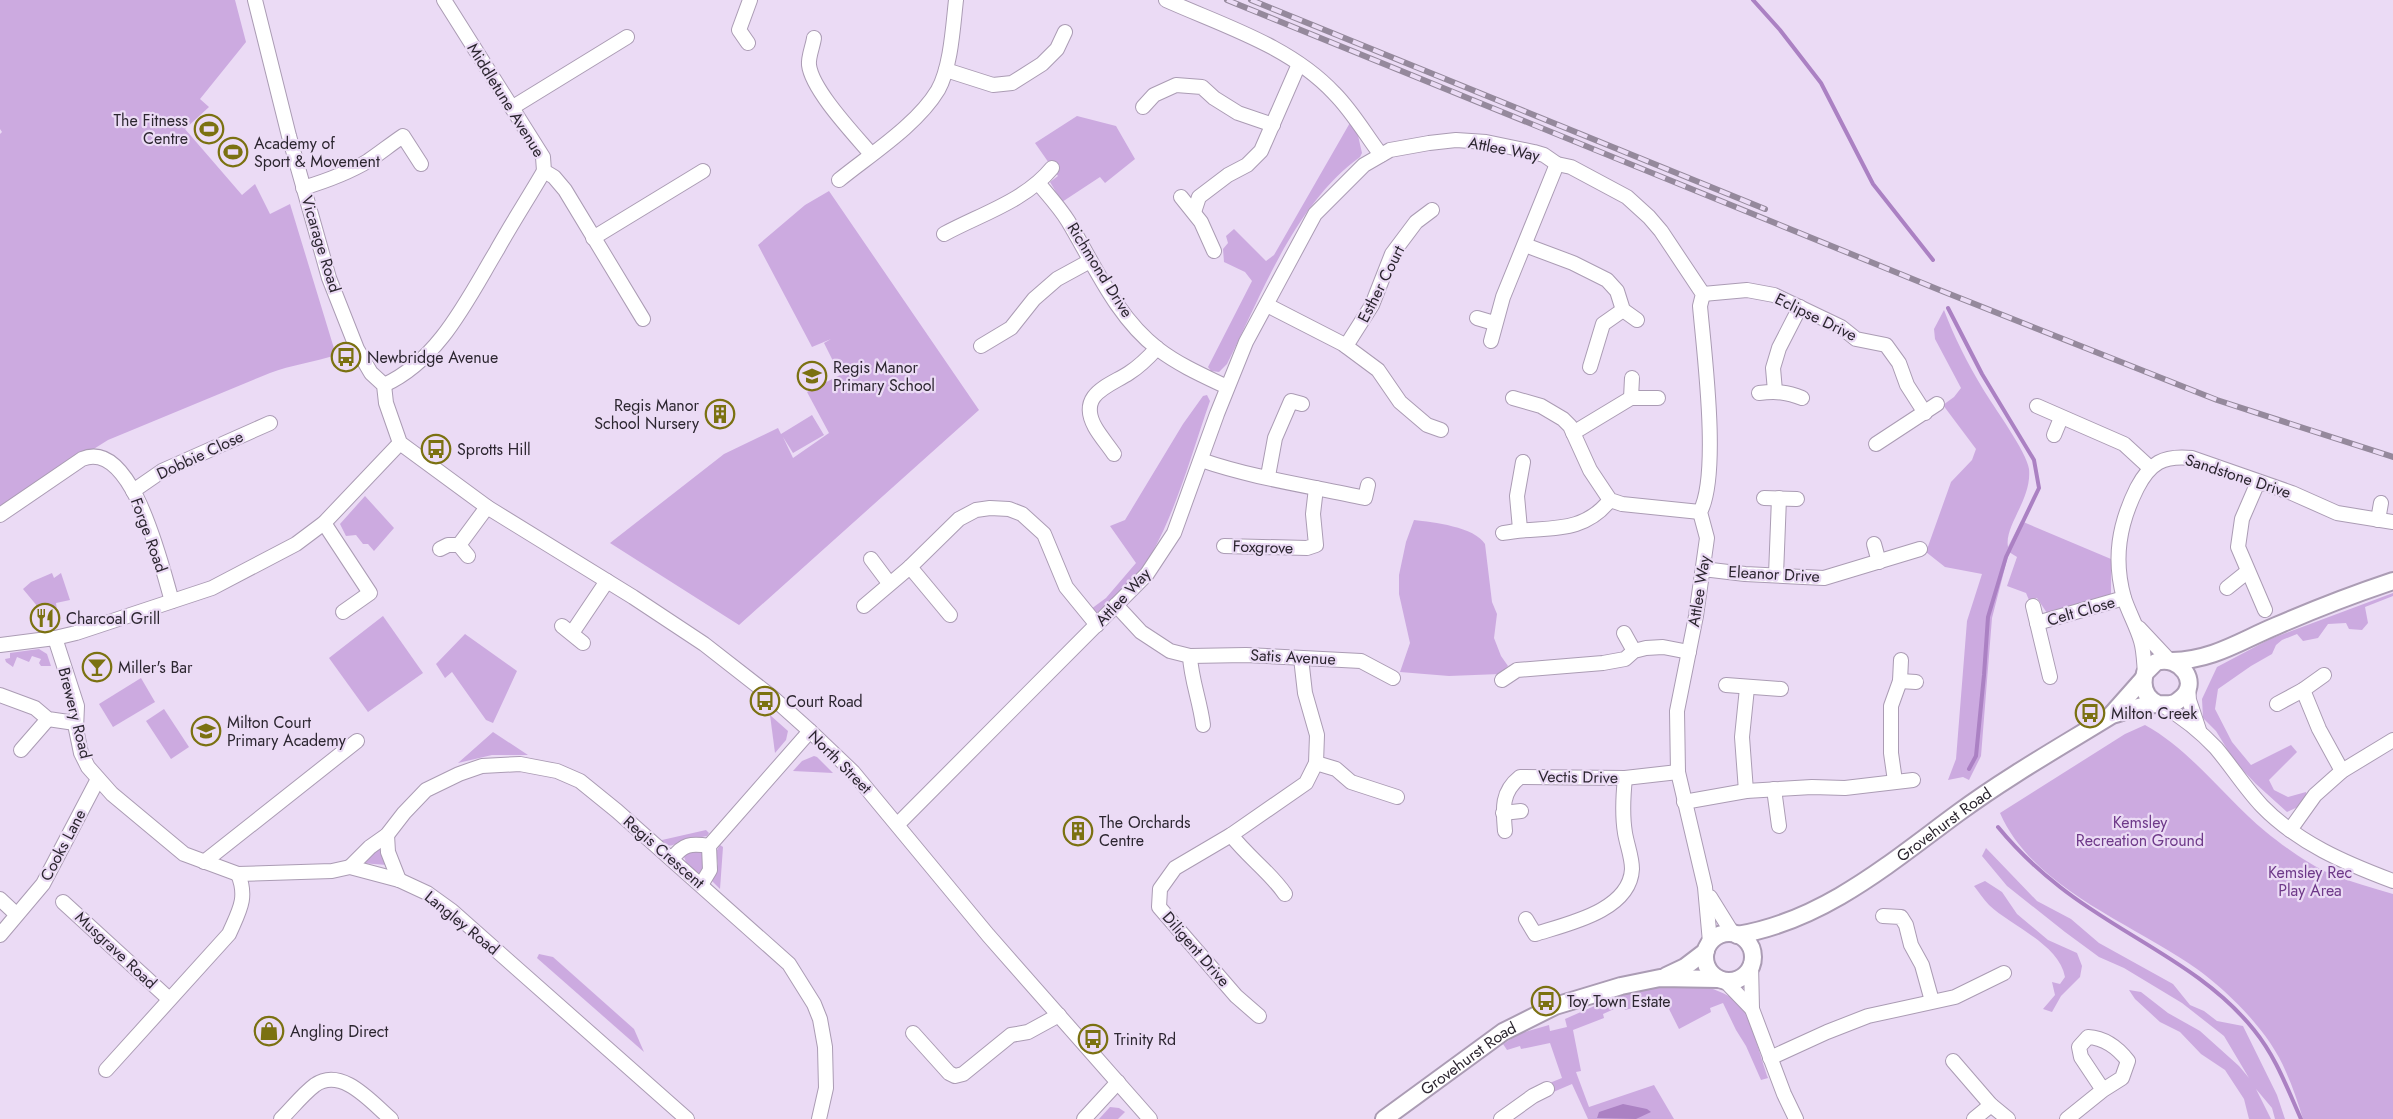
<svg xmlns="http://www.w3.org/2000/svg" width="2393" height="1119" viewBox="0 0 2393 1119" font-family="Jost,sans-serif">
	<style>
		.green { fill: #ccaae0 }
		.water { fill: #ab81c3 }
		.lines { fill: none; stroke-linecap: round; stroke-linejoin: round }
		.stream { stroke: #ab81c3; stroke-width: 4 }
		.minor-casing { stroke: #ab9cb4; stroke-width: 16 }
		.tertiary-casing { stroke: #ab9cb4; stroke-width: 20 }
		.minor { stroke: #fff; stroke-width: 14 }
		.tertiary { stroke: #fff; stroke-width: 16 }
		.rail-casing { stroke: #95899c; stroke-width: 6 }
		.rail { stroke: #ebdbf5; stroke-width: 4; stroke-dasharray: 11; stroke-linecap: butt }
		.labels { text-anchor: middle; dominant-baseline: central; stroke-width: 4.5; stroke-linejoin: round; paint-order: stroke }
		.street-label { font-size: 16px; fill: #2c2630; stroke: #ebdbf5 }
		.poi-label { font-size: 16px; fill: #2c2630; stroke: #ebdbf5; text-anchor: start }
		.park-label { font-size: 16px; fill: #6e3989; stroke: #ebdbf5 }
	</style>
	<rect width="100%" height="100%" fill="#ebdbf5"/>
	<g class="green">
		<path d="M 0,0 L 235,0 L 246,42 L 200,99 L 209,107 L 185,129 L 242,195 L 255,184 L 270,214 L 290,204 L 336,355 C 314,362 291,365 270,373 L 108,440 L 0,508 L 0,134 L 2,132 L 0,129 Z"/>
		<polygon points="1077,116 1116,126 1135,159 1105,183 1100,177 1062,202 1050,182 1058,176 1035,143"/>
		<path d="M 1351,121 L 1357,131 L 1362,153 L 1360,157 C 1294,205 1262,294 1227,364 L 1219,372 L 1211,371 L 1208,367 L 1252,281 L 1245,272 L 1224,262 L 1223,249 L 1228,243 L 1226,236 L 1234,229 L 1266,261 L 1274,255 Z"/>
		<polygon points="829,191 979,410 739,625 610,543 724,454 778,428 781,434 812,415 824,435 793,453 783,437 793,458 829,433 807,392 840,375 824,343 831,339 812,347 758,245 805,205"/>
		<path d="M 1944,310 C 1954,337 1968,364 1983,389 C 1993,406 2027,452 2029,469 C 2032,500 2004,525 2008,547 L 2021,521 L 2111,559 L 2111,595 L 2047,613 L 2037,598 L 2029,600 L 2026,593 L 2007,586 L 2017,557 L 2009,552 L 1992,618 L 1981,756 L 1969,780 L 1963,777 L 1948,780 L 1956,759 L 1967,621 L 1982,574 L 1945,567 L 1926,552 L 1951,482 L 1972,460 L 1976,449 L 1943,405 L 1954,397 L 1961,388 L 1935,339 L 1934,329 Z"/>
		<path d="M 1207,395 L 1210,401 C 1192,452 1178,506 1152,553 C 1138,577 1115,596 1096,615 L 1091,609 L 1106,598 L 1136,563 L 1110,526 L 1125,520 L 1183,424 L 1203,396 Z"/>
		<polygon points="365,496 394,528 374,551 368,544 363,544 356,535 346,536 340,524"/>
		<path d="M 1414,520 C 1433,522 1475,527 1485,544 L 1492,602 L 1497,614 L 1494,638 L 1501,656 L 1508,666 L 1500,674 L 1449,676 L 1400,672 L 1410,643 L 1399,594 L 1399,575 L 1406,542 Z"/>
		<polygon points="52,573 54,578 61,573 70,600 56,603 57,610 37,612 38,607 23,589 31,582"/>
		<polygon points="2393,593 2393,596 2365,607 2368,623 2362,630 2349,629 2346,623 2328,624 2318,638 2303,641 2297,634 2282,640 2276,645 2272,654 2251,666 2218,689 2215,709 2232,742 2251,765 2291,745 2297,752 2269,780 2274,790 2288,797 2306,792 2307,799 2302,805 2287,812 2256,784 2235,762 2216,731 2203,718 2202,699 2217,667 2270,639"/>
		<polygon points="383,616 423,673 368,712 329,658"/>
		<polygon points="465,634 517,671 493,723 486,720 452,672 445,678 436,664"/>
		<polygon points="39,649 47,654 51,666 41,666 39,663 41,659 32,656 29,662 17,657 13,667 6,662 5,659 10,658 10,653"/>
		<polygon points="141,678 155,702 113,727 99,704"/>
		<polygon points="164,709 189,747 171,759 146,721"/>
		<polygon points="770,715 788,731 786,740 775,753"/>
		<path d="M 2145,725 C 2192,751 2225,798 2266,832 C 2283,846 2311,866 2331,874 C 2351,882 2373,888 2393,894 L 2393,1119 L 2303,1119 C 2298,1103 2293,1087 2286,1072 C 2270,1033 2231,994 2197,969 C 2134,924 2033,889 2000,813 L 2125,734 Z"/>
		<polygon points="493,732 528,755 492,755 458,763"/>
		<polygon points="814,756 817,757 833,773 793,771 802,761"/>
		<path d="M 706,830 L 709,833 L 707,836 C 700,838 695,837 688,839 C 676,841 673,850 661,843 L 662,840 Z"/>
		<polygon points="720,845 723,847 720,889 712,881 718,864 716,852"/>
		<polygon points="1986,848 2037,901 2071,919 2099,943 2173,984 2190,1005 2204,1011 2217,1021 2243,1026 2277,1095 2285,1119 2275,1119 2272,1108 2256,1089 2271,1119 2249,1119 2244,1099 2225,1070 2201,1054 2180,1032 2160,1022 2135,999 2129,990 2141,992 2168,1013 2200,1031 2239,1066 2249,1078 2224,1036 2182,1003 2124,968 2099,957 2065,932 2007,886 1982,856"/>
		<polygon points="376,849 382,850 387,865 361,863"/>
		<polygon points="702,850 708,860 700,874 687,865 683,854 685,851"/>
		<path d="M 1985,881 L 2002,892 L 2017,914 L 2048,940 L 2077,953 L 2082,966 L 2080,977 L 2061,996 L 2052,1012 L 2043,1009 L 2055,995 L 2052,982 L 2060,984 L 2065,977 C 2059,944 2011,926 1989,905 C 1983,899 1979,892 1974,886 Z"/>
		<polygon points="539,954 553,957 634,1029 644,1052 537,958"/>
		<path d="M 1697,984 C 1712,989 1727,992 1739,1004 C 1751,1016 1761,1060 1768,1078 L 1761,1080 L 1746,1046 L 1736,1030 L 1723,1003 L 1710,1008 L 1711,1012 L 1679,1029 L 1667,1005 L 1660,1001 L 1625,1010 L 1623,1005 L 1603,1014 L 1604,1018 L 1573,1030 L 1581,1071 L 1576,1072 L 1589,1107 L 1654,1085 L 1674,1119 L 1588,1119 L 1572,1084 L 1551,1093 L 1547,1084 L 1562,1078 L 1550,1043 L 1521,1049 L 1520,1046 L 1507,1050 L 1503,1044 L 1521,1033 L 1549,1025 L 1550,1031 L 1567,1027 L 1565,1019 L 1608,1000 L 1649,987 Z"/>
		<polygon points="1110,1107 1119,1108 1125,1112 1118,1119 1099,1119"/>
	</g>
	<polygon class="water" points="1623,1104 1647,1109 1651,1112 1636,1119 1597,1118 1599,1112"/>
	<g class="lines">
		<g class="stream">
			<polyline points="1753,0 1780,30 1821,83 1873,184 1933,260"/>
			<polyline points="1948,308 1982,374 2034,460 2039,488 2006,557 1988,617 1984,675 1976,756 1969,769"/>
			<path d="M 1998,827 C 2016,849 2037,869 2060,887 C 2123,937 2203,966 2254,1030 C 2276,1057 2287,1088 2301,1119"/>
		</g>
		<g class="minor-casing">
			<g id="minor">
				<polyline points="255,0 289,136 329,278 357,349 371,373 384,385 386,403 400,443 487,507 633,597 704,644 772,697 810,731 853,772 988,935 1150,1119"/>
				<polyline points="444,0 543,157 544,171 554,177 565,190 643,319"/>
				<path d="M 1166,0 C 1224,26 1290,46 1334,93 C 1353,112 1365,134 1381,155"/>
				<path d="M 814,38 C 813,46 808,57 809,65 C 812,90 854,134 871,154"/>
				<polyline points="748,43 739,30 750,0"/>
				<polyline points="946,70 993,85 1012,83 1042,64 1057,49 1065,32"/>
				<polyline points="513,107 627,37"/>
				<polyline points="1143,107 1154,95 1176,85 1202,87 1214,98 1238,113 1273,125"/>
				<path d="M 839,180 C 871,154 917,125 938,90 C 951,67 953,26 956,0"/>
				<path d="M 1039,184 C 1049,196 1060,208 1068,221 C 1094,264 1116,317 1158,349 C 1179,365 1204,376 1227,387"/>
				<path d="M 303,188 C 326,181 348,173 368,161 C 380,153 391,144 403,136 L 421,164"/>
				<polyline points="1181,197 1201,222 1214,251"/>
				<polyline points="1194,212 1199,197 1228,175 1247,165 1261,151 1299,64"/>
				<path d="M 944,234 C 981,214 1025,201 1052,168"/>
				<polyline points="593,238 703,171"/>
				<polyline points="1525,245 1573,263 1607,280 1617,291 1623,310 1637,320"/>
				<polyline points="1703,294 1747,290 1774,295 1841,327 1856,339 1886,345 1899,363 1907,385 1925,413"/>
				<polyline points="1267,305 1343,344 1378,370 1400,402 1427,425 1441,430"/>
				<polyline points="1477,318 1494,323"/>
				<polyline points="1491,341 1503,297 1557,164"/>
				<polyline points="981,346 1011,328 1034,299 1057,279 1090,261"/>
				<polyline points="1346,346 1372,305 1392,254 1416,222 1432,210"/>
				<polyline points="1590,367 1603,324 1623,310"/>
				<polyline points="1632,378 1631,398 1658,398"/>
				<path d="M 384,385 C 439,360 467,300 497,250 C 512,223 529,197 544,171"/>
				<polyline points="1775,391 1773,368 1779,348 1800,307"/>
				<path d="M 1759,393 C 1776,391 1787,392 1802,398"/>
				<polyline points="1513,398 1541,406 1563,419 1570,426 1590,470 1610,500 1622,504 1700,512"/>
				<polyline points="2037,406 2124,444 2149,467"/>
				<polyline points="1573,433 1631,398"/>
				<polyline points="2054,435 2061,418"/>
				<polyline points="1876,444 1937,404"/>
				<path d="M 1114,454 C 1108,445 1100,436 1095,427 C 1077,394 1109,386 1129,373 C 1140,366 1148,358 1157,348"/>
				<path d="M 1201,460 C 1253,478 1310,486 1365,498 L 1368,485"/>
				<polyline points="1268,476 1275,438 1291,401 1302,404"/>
				<polyline points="2258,482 2242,519 2238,547 2265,610"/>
				<polyline points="133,491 162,471 270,423"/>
				<polyline points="1764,498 1797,499"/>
				<path d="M 0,515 L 82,459 C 133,437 162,569 172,601"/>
				<polyline points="2378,520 2381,503"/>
				<polyline points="324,523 370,593 343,612"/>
				<polyline points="1520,529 1517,496 1523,462"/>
				<path d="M 1503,533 C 1543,525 1581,537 1610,500"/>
				<polyline points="1874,544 1879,562"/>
				<polyline points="1224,546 1307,548 1316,545 1313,514 1316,488"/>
				<polyline points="440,549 448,545 459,545"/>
				<polyline points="468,556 459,545 487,507"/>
				<polyline points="871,559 889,583"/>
				<polyline points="910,567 950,615"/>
				<polyline points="1703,569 1745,574 1824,578 1920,549"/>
				<polyline points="1776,575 1779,498"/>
				<polyline points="2227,588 2247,572"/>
				<polyline points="1116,605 1141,632 1170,651 1190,656 1246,655 1361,661 1393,678"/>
				<polyline points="864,606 910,567 959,519 976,510 990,508 1009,509 1022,514 1044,534 1066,587 1097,625"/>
				<polyline points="2033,606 2050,677"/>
				<polyline points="2037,623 2124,598"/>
				<polyline points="562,626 583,643"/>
				<polyline points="2139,628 2169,660"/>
				<polyline points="572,633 607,581"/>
				<polyline points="1624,633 1634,651"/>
				<polyline points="55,638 77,706 76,729 81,753 88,767 112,794 184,854 238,874 332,871 350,867 399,880 427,893 452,911 687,1119"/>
				<polyline points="0,645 55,638 76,633 212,588 296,544 324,523 400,443"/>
				<path d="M 1190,656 C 1191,679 1200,701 1203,725"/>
				<path d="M 2145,673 C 2144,663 2144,651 2141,641 C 2137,627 2129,613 2124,598 C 2113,559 2119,524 2137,488 C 2150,463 2163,455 2192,458 L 2292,493 L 2337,513 L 2393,522"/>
				<polyline points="1502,680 1517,670 1603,663 1625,659 1634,651 1646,648 1663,647 1689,652"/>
				<polyline points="1900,681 1916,682"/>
				<polyline points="1726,685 1781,689"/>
				<polyline points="2188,686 2189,700 2199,730"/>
				<polyline points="2303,690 2319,729 2342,771"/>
				<polyline points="0,695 35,708 48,719 75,723"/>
				<polyline points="2277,704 2303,690 2324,675"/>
				<path d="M 2162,705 C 2182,717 2200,731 2216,748 C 2232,767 2245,788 2262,806 C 2298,843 2345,863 2393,881"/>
				<polyline points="21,750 48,719"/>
				<polyline points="1316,763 1336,769 1351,782 1397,797"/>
				<polyline points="1895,781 1891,753 1891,706 1900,681 1901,660"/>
				<polyline points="1774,789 1779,826"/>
				<polyline points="1746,791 1742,737 1747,688"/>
				<polyline points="1684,802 1746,791 1812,787 1845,788 1913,780"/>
				<polyline points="1503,813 1521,811"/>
				<path d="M 898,824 L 1147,574 L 1174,533 L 1217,414 L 1246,342 L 1315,214 L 1364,165 L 1390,150 L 1429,143 L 1456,140 L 1486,142 L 1534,152 L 1544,155 L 1557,164 L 1571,167 L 1627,197 L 1649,217 L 1661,231 L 1703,294 L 1700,306 C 1704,352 1720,475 1700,512 L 1707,538 L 1696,616 L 1677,711 L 1678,772 L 1705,887 L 1710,942"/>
				<polyline points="2290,830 2315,795 2342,771 2393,740"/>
				<path d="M 1505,831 C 1503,809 1501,792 1520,777 L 1625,778 L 1678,772"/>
				<polyline points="387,835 388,852 399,880"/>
				<path d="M 1231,835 C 1248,857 1270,872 1285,894"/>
				<path d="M 672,859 C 683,844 691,843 709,846"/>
				<polyline points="204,862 357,741"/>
				<polyline points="350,867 370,847 387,835 404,813 426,790 459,774 482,766 520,764 557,771 580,781 617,811 789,964 814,1004 820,1019 825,1047 826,1088 819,1119"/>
				<polyline points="701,885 710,870 709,846 810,731"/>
				<polyline points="1710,897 1733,934"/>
				<polyline points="0,899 16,914"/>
				<polyline points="63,902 168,998"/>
				<polyline points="1883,916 1901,917 1906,925 1911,945 1922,965 1932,1001"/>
				<path d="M 1526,919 L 1535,934 C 1567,924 1630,911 1632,869 C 1632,857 1627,845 1625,833 C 1622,815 1623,797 1625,778"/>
				<polyline points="0,935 43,884 98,779"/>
				<polyline points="1751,964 1752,1009 1784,1094 1796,1119"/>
				<polyline points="1724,980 1752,1009"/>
				<polyline points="1259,1016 1236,996 1159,907 1160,889 1175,868 1231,835 1306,783 1316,763 1317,735 1305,693 1301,658"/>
				<polyline points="913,1033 949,1073 955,1076 963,1074 1011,1035 1028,1032 1059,1015"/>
				<polyline points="1770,1058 1827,1032 1868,1016 1955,997 2004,973"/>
				<polyline points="1953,1061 1991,1105 2008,1119"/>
				<path d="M 106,1070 L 229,934 C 239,911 248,898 238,874"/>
				<path d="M 281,1119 C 292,1108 303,1094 315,1085 C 342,1066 372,1103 391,1119"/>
				<polyline points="1084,1119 1118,1082"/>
				<polyline points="1501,1119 1533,1096 1547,1089"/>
				<polyline points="1974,1119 1991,1105"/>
				<path d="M 2067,1119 L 2103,1090 L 2122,1078 L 2128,1061 C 2118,1048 2104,1038 2088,1037 L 2079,1047 L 2081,1057 L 2103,1090"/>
			</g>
		</g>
		<g class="tertiary-casing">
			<g id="tertiary">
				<path d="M 2172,661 C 2213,660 2240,641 2276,626 C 2315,609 2354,594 2393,581"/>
				<polyline points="2112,714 2143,679"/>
				<circle cx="1729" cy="957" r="24"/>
				<path id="s1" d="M 1737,935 C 1823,921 1890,863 1958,813 C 2007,777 2060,747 2112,715 C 2126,711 2142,704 2157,704 C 2166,704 2172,706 2179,700 C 2202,684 2180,654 2156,662 L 2145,673 C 2141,687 2145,698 2158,704"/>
				<polyline points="1666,976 1685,967 1706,951"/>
				<path id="s2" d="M 1384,1119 L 1503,1032 L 1555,1006 L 1621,986 L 1660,978 L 1718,979"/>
			</g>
		</g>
		<use href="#minor" class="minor"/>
		<use href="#tertiary" class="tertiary"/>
		<g class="rail-casing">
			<g id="rail">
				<polyline points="1227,0 1942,291 2217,400 2393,457"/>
				<polyline points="1251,0 1765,209"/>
			</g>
		</g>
		<use href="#rail" class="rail"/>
	</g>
	<defs>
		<g id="stadium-ring" transform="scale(1.5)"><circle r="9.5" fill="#ebdbf5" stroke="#7b7111" stroke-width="1.5"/><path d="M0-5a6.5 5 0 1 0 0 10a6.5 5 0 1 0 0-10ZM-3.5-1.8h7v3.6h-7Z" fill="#7b7111"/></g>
		<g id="bus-ring" transform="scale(1.5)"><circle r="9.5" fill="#ebdbf5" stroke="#7b7111" stroke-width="1.5"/><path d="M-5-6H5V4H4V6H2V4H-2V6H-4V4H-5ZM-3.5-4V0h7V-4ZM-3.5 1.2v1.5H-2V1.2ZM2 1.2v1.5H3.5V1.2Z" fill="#7b7111"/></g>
		<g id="school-ring" transform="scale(1.5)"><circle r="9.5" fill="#ebdbf5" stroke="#7b7111" stroke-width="1.5"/><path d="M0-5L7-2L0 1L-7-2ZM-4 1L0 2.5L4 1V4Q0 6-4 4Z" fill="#7b7111"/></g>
		<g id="building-ring" transform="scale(1.5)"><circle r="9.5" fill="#ebdbf5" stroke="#7b7111" stroke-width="1.5"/><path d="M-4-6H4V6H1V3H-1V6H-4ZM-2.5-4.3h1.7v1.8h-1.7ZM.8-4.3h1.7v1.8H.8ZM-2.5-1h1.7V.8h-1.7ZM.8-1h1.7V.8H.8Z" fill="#7b7111"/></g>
		<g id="restaurant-ring" transform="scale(1.5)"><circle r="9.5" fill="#ebdbf5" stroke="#7b7111" stroke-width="1.5"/><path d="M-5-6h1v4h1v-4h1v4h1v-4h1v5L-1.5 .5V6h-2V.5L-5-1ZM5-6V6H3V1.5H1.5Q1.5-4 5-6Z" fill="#7b7111"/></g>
		<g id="bar-ring" transform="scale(1.5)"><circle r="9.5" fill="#ebdbf5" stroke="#7b7111" stroke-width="1.5"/><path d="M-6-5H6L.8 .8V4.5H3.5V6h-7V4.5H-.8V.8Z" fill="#7b7111"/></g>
		<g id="shop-ring" transform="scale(1.5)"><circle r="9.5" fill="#ebdbf5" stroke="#7b7111" stroke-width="1.5"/><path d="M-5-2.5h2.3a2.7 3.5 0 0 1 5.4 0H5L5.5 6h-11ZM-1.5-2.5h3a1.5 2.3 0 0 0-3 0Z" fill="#7b7111"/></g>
	</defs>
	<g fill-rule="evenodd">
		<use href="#stadium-ring" x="209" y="129"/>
		<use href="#stadium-ring" x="233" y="152"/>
		<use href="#bus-ring" x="346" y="357"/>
		<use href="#school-ring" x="812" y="376"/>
		<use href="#building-ring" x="720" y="414"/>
		<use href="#bus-ring" x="436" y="449"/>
		<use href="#restaurant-ring" x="45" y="618"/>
		<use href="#bar-ring" x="97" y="667"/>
		<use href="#bus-ring" x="765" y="701"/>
		<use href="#bus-ring" x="2090" y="713"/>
		<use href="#school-ring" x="206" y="731"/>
		<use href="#building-ring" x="1078" y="831"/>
		<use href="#bus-ring" x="1546" y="1001"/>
		<use href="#shop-ring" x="269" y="1031"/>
		<use href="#bus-ring" x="1093" y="1039"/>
	</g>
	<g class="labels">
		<g class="street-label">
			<text transform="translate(506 100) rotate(58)">Middletune Avenue</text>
			<text transform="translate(1504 149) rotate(11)">Attlee Way</text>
			<text transform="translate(321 244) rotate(73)">Vicarage Road</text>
			<text transform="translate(1100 270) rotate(58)">Richmond Drive</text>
			<text transform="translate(1381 284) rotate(-63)">Esther Court</text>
			<text transform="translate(1816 317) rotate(26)">Eclipse Drive</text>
			<text transform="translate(200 455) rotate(-25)">Dobbie Close</text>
			<text transform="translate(2238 476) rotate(18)">Sandstone Drive</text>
			<text transform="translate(149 535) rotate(70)">Forge Road</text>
			<text transform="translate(1263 547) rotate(2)">Foxgrove</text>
			<text transform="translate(1774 574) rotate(3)">Eleanor Drive</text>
			<text transform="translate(1699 591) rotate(-81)">Attlee Way</text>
			<text transform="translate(1123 597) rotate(-47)">Attlee Way</text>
			<text transform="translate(2081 611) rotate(-16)">Celt Close</text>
			<text transform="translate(1293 657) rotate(3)">Satis Avenue</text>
			<text transform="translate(75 713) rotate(76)">Brewery Road</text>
			<text transform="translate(840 762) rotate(45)">North Street</text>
			<text transform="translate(1578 777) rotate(1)">Vectis Drive</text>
			<text stroke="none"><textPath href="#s1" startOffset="237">Grovehurst Road</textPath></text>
			<text transform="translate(63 845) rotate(-62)">Cooks Lane</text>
			<text transform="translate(664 852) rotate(41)">Regis Crescent</text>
			<text transform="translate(462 923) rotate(39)">Langley Road</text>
			<text transform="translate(1196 949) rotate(49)">Diligent Drive</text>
			<text transform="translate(116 950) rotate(43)">Musgrave Road</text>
			<text stroke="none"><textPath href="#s2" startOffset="104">Grovehurst Road</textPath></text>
		</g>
		<g class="poi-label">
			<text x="188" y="120" text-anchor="end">The Fitness<tspan x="188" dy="18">Centre</tspan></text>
			<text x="254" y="143">Academy of<tspan x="254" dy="18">Sport &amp; Movement</tspan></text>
			<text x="367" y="357">Newbridge Avenue</text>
			<text x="833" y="367">Regis Manor<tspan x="833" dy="18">Primary School</tspan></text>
			<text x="699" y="405" text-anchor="end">Regis Manor<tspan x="699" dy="18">School Nursery</tspan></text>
			<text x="457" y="449">Sprotts Hill</text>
			<text x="66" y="618">Charcoal Grill</text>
			<text x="118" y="667">Miller's Bar</text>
			<text x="786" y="701">Court Road</text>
			<text x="2111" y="713">Milton Creek</text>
			<text x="227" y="722">Milton Court<tspan x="227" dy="18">Primary Academy</tspan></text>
			<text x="1099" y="822">The Orchards<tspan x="1099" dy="18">Centre</tspan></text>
			<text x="1567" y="1001">Toy Town Estate</text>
			<text x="290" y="1031">Angling Direct</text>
			<text x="1114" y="1039">Trinity Rd</text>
		</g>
		<g class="park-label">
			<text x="2140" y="822">Kemsley<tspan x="2140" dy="18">Recreation Ground</tspan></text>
			<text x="2310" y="872">Kemsley Rec<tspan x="2310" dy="18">Play Area</tspan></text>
		</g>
	</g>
</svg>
